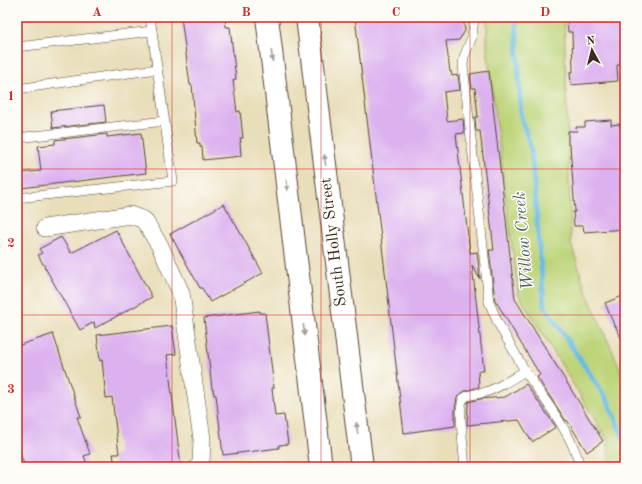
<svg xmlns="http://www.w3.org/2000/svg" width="642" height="484" viewBox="0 0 642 484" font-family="'Old Standard TT',serif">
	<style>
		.green { fill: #bed479; stroke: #7c7f4c }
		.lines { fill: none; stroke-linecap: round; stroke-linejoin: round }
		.stream { stroke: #67bce3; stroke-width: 5 }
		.building { fill: #dcb1ef }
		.lane-casing { stroke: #554535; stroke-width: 10 }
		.street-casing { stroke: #554535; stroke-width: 18 }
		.secondary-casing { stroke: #554535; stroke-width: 24 }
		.lane { stroke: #fff; stroke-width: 9 }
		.street { stroke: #fff; stroke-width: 17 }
		.secondary { stroke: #fff; stroke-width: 22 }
		.oneway { fill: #a79f9a }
		.grid { fill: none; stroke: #d62828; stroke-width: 1; stroke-opacity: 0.55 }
		.labels { text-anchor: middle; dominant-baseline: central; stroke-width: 3; stroke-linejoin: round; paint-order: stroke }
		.street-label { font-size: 16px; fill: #3b2a1e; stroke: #fdfcf7 }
		.water-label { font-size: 17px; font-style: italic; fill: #4a5d63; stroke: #fdfcf7 }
		.neatline { fill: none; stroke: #d62828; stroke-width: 1.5 }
		.grid-label { font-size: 13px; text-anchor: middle; font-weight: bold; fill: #d62828 }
	</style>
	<rect width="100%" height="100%" fill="#fdfcf7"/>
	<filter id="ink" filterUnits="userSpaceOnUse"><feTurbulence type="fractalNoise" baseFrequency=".025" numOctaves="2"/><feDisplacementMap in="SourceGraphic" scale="8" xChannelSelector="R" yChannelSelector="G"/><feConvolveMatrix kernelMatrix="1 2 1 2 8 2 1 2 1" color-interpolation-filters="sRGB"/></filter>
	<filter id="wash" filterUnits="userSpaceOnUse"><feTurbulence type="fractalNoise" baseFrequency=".012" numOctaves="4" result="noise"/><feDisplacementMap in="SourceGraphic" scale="16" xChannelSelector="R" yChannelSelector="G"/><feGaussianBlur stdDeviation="0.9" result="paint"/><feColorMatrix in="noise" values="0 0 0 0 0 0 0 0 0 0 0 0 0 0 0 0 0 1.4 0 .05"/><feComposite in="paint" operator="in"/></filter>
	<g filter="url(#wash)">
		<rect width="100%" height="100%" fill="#e9deba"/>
		<polygon class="green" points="487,17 564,17 571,244 586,291 625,380 625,467 609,467 608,441 518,294 487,48"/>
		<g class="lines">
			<polyline class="stream" points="516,17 521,117 531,149 544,305 608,401 625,442"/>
		</g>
		<g id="blocks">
			<g class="building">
				<polygon points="181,17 225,17 226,27 230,27 236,79 233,80 237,112 240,111 243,138 240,138 241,142 240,142 241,156 203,160 202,147 200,147 200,143 197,143 192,85 190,85"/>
				<polygon points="355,17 463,17 465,31 459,40 446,41 450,72 451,71 452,76 458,75 460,90 444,92 447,121 463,119 464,133 456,134 470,253 477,252 480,279 472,265 484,371 478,371 479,387 465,391 457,397 455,410 455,426 404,433"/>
				<polygon points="576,17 625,17 625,58 621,58 620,65 617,65 618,81 571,85 570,72 573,72 572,32 568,32 567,18"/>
				<polygon points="489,71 515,299 603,441 587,452 567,420 566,421 537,377 540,375 495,300 489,250 494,250 480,131 476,131 475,117 478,117 475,88 472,88 470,74"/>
				<polygon points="104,105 106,122 53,128 51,111"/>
				<polygon points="611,120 611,125 620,124 620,128 625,128 625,229 584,232 583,226 574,226 573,212 575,212 570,145 568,145 568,131 577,131 576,127 585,127 585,122"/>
				<polygon points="141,133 146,173 21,188 19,173 41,171 38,146 55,144 55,140 107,134 107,137"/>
				<polygon points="224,204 263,273 210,302 202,288 200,288 170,234"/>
				<polygon points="116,230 152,297 95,328 94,322 80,330 38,255 42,253 39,249 61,237 71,253"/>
				<polygon points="625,295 625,346 615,325 614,325 605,303"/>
				<polygon points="260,311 260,313 265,313 274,388 272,388 275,416 284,415 288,444 279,445 279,448 223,455 216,395 214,395 213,389 212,389 204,318"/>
				<polygon points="172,326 176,354 167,355 181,467 115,467 113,454 119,454 112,397 106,398 102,360 100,361 97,335"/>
				<polygon points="53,334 81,417 77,417 90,454 84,456 88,467 25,467 17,444 17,346"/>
				<polygon points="526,384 556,427 532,442 519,420 467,425 468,402 480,399 505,397"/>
			</g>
		</g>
	</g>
	<g filter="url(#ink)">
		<use href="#blocks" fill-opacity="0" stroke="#554535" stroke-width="1"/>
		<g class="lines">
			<g class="lane-casing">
				<g id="lane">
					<polyline points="17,47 152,31"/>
					<polyline points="17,89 157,69"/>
					<polyline points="17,138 165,121"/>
					<polyline points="17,198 173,181 150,17"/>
					<path d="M 525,371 C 543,398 574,436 580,467"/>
					<path d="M 465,467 C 464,457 458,405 463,399 C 467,394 480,394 486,392 C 499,388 513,378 525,371 L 498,323 L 489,302 L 463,65 L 464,57 L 472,37 L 474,17"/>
				</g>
			</g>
			<g class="street-casing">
				<polyline id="street" points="45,228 130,215 144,220 160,246 181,293 202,439 201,463 198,467"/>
			</g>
			<g class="secondary-casing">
				<g id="secondary">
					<polyline points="267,17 321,467"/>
					<polyline points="307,17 362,467"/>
				</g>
			</g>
			<use href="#lane" class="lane"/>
			<use href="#street" class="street"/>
			<use href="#secondary" class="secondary"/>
		</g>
		<defs><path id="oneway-solid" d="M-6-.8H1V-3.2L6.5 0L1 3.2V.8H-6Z"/></defs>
		<g class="oneway">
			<use href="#oneway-solid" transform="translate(272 56) rotate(83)"/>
			<use href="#oneway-solid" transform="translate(325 160) rotate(-97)"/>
			<use href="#oneway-solid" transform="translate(287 185) rotate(83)"/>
			<use href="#oneway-solid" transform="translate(304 330) rotate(83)"/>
			<use href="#oneway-solid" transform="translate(357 428) rotate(-97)"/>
		</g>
	</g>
	<path class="grid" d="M 172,17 L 172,467M 321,17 L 321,467M 470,17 L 470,467M 17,169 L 625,169M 17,315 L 625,315"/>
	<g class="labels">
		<g class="street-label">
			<text transform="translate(334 242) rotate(-97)">South Holly Street</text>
		</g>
		<g class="water-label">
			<text transform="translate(524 241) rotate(-95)">Willow Creek</text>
		</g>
	</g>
	<rect width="642" height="484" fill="none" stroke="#fdfcf7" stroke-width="44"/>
	<g transform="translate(592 50) rotate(353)" stroke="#fdfcf7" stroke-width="3" paint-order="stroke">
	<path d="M0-3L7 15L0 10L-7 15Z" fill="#3b2a1e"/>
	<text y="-6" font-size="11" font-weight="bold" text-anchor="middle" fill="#3b2a1e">N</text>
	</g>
	<rect x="22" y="22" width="598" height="440" class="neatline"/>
	<g class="grid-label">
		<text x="97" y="16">A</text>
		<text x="246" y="16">B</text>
		<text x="396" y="16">C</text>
		<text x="545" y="16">D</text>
		<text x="11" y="100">1</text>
		<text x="11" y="247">2</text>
		<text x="11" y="393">3</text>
	</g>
</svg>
